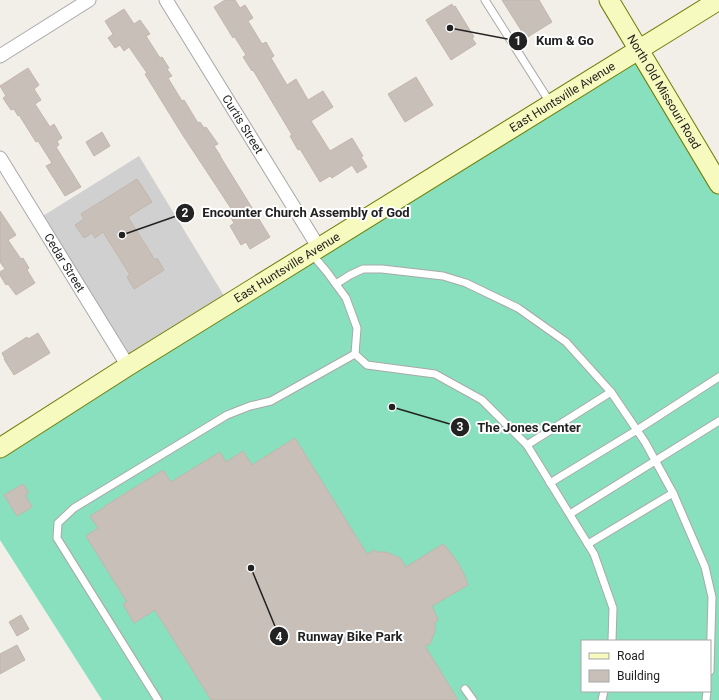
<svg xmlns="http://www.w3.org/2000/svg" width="719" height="700" viewBox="0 0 719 700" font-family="Roboto,sans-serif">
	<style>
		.religious { fill: #d0d0d0 }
		.pitch { fill: #88e0be; fill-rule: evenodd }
		.building { fill: #c7bfb8; stroke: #c4b6ab }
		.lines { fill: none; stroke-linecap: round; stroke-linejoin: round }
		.service-casing { stroke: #a9a9a9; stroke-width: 9 }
		.minor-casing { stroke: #a9a9a9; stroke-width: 15 }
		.secondary-casing { stroke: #707d05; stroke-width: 21 }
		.service { stroke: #fff; stroke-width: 7 }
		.minor { stroke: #fff; stroke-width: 13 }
		.secondary { stroke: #f7fabf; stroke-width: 19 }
		.labels { text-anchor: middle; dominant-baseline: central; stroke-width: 4; stroke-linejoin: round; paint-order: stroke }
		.street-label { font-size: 12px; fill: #222; stroke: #fff }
		.leader { fill: none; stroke: #222; stroke-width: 1.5 }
		.callout-dot { fill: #222; stroke: #fff; stroke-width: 1.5 }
		.mark-label { font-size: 12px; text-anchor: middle; font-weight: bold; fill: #fff }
		.callout-label { font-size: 13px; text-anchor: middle; font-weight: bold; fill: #222; stroke: #fff; stroke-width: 4; stroke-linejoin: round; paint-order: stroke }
	</style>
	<rect width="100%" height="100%" fill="#f2efe9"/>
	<polygon class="religious" points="139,156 229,304 128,366 38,219"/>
	<path class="pitch" d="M 639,49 L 719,184 L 719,700 L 102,700 L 0,540 L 0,448 ZM 582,641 L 710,641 L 710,691 L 582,691 Z"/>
	<g class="building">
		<polygon points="225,0 235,0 240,8 245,5 253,18 248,21 262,44 266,42 274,56 271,58 287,85 296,79 308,100 323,91 333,107 311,121 330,151 352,138 363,156 361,157 367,167 357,173 352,165 332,178 330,176 320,182 300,149 298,150 290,136 292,135 253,70 252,71 243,57 246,55 234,36 233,38 214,7"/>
		<polygon points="502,0 539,0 552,22 526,38"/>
		<polygon points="452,4 453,7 455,6 474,37 472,38 476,44 451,60 426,20"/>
		<polygon points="124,9 134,24 140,20 150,34 146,36 160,58 162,57 169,68 167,69 172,76 168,78 182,101 184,100 198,123 200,122 204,128 206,127 218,144 214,146 220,155 220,156 270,237 250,249 246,242 241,245 230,226 234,223 230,216 234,213 182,134 145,74 147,73 129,47 124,51 120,45 115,48 108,38 113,34 105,21"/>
		<polygon points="28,68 39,85 34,89 41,100 35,104 50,127 54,124 62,138 57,141 59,145 56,147 81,187 65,196 46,166 52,163 38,141 36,142 19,115 18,116 14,109 11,110 3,98 6,96 0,86"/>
		<polygon points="416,77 433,105 405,122 388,94"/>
		<polygon points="102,132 110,146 94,156 86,142"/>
		<polygon points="137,179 152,202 128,217 155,260 157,258 164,270 134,289 127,277 130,275 103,232 95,238 92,233 84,238 75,225 84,219 81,214"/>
		<polygon points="0,211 16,235 8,240 21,259 23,258 29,268 27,270 35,283 16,295 8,284 6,285 0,275 0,272 5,269 0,262"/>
		<polygon points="38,333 50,353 14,375 4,359 5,359 2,353 27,337 28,339"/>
		<polygon points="295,438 367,554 375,550 377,552 386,552 400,558 406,567 443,544 450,552 458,563 464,574 468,585 432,606 438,620 435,622 435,631 430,644 425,646 458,700 211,700 155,610 134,623 123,604 127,602 86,536 98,528 90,516 105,507 105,506 163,470 171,482 220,452 226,462 243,451 252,465"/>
		<polygon points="23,484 29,493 25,495 32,507 17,516 4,495"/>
		<polygon points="21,615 29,629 17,636 9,622"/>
		<polygon points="17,645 25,660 0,674 0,654"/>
	</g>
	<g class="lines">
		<g class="service-casing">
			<g id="service">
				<polyline points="485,0 551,104"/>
				<polyline points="336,284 350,275 363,269 382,269 443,276 466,283 518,308 566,342 611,392 527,445 482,400 435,374 367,365 355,354"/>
				<polyline points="611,392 645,442 673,493 705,567 712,597 710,671"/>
				<polyline points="527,445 594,554 613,608 612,641"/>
				<polyline points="550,483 637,430 719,377"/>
				<polyline points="570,514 719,421"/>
				<polyline points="588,544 673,493"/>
				<polyline points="465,689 473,700"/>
				<polyline points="158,700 57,538 58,523 74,508 227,415 250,406 271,401 355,354 357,328 346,298 327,272 311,253"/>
				<polyline points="602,700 604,691"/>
				<polyline points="706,700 707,691"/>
			</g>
		</g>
		<g class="minor-casing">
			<g id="minor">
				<path id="s1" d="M 166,0 L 319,248"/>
				<polyline points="0,56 89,0"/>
				<path id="s2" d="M 0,158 L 128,366"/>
			</g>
		</g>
		<g class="secondary-casing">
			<g id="secondary">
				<path id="s3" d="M 609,0 L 719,184"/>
				<path id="s4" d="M 0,448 L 128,366 L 719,0"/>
			</g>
		</g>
		<use href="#service" class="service"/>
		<use href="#minor" class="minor"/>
		<use href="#secondary" class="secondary"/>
	</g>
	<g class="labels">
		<g class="street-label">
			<text stroke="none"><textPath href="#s3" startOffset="107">North Old Missouri Road</textPath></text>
			<text stroke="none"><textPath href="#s4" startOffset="663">East Huntsville Avenue</textPath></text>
			<text stroke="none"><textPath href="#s1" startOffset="146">Curtis Street</textPath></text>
			<text stroke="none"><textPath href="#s2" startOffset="123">Cedar Street</textPath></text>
			<text stroke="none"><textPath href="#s4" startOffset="339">East Huntsville Avenue</textPath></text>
		</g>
	</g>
	<path class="leader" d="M450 28L518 41M122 235L185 213M392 407L460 427M251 568L279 636"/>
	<g class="callout-dot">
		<circle cx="450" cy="28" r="4"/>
		<circle cx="122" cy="235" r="4"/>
		<circle cx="392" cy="407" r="4"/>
		<circle cx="251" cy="568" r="4"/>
		<circle cx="518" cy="41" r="10"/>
		<circle cx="185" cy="213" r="10"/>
		<circle cx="460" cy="427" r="10"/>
		<circle cx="279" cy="636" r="10"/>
	</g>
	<g class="mark-label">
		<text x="518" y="45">1</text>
		<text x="185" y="217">2</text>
		<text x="460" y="431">3</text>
		<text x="279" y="641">4</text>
	</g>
	<g class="callout-label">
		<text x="565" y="45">Kum &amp; Go</text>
		<text x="306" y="217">Encounter Church Assembly of God</text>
		<text x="529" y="432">The Jones Center</text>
		<text x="350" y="641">Runway Bike Park</text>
	</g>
	<rect x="581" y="640" width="130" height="52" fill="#ffffff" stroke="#a7a7a7"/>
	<rect x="589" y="653" width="20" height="6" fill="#f7fabf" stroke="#a7a7a7"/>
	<text x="617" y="660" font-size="12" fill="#222222">Road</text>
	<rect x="589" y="670" width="20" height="12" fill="#c7bfb8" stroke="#a7a7a7"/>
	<text x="617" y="680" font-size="12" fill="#222222">Building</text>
</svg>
